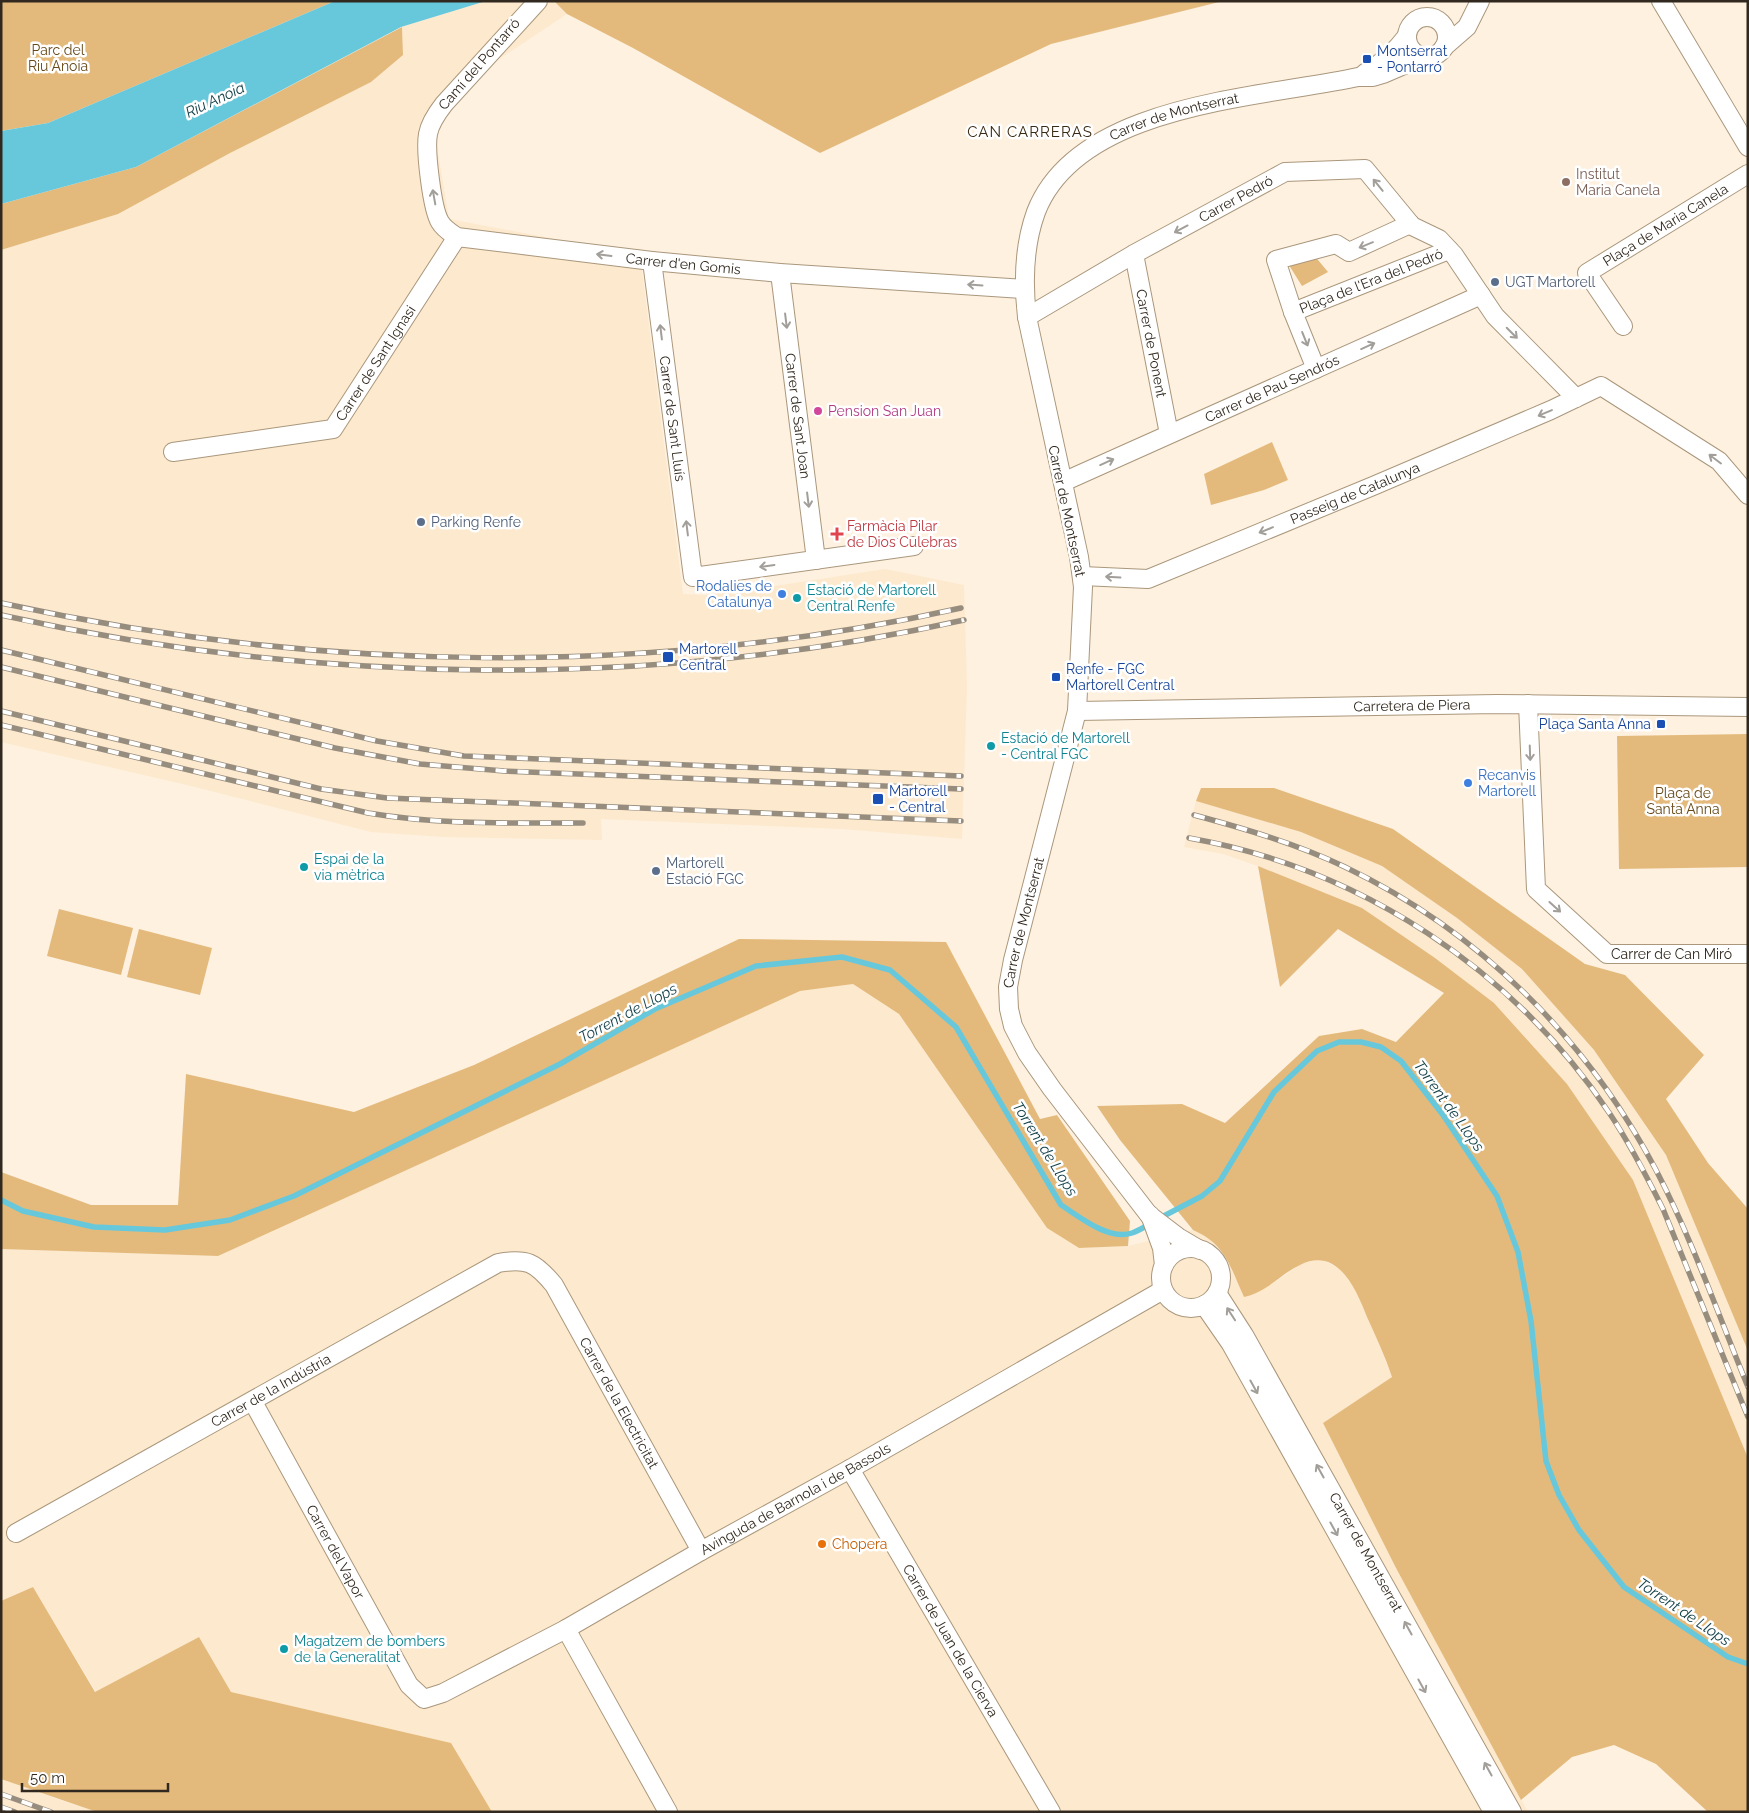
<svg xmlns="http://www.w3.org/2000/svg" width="1749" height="1813" viewBox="0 0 1749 1813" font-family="Raleway,sans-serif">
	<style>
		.built { fill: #fde9cd }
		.green { fill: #e4ba7c }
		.water { fill: #67c8dc }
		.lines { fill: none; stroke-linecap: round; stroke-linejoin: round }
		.stream { stroke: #67c8dc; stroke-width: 5.5 }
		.street-casing { stroke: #aa977c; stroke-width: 20 }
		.street { stroke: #fff; stroke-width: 18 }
		.rail-casing { stroke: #978d7f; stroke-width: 5.5 }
		.rail { stroke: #fff; stroke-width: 4; stroke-dasharray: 11; stroke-linecap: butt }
		.oneway { stroke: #a29f9a }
		.transit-dot { fill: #1a4fb4; stroke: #fff; stroke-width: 2 }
		.education-dot { fill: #8d6e63; stroke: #fff; stroke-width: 2 }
		.service-dot { fill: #5c6f8a; stroke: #fff; stroke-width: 2 }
		.hotel-dot { fill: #d1479c; stroke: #fff; stroke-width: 2 }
		.health-dot { fill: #e0444e; stroke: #fff; stroke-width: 2 }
		.shop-dot { fill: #3f7fe0; stroke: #fff; stroke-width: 2 }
		.culture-dot { fill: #0f9aa8; stroke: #fff; stroke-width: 2 }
		.food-dot { fill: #e8710a; stroke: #fff; stroke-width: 2 }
		.labels { text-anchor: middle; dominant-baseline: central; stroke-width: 5; stroke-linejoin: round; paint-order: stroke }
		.park-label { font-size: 14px; fill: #664918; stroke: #fff }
		.transit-label { font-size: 14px; fill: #164399; stroke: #fff; text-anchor: start }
		.street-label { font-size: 14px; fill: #31291f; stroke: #fff }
		.education-label { font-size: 14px; fill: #785e54; stroke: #fff; text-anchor: start }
		.service-label { font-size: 14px; fill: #4e5e75; stroke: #fff; text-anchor: start }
		.hotel-label { font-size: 14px; fill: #b23c85; stroke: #fff; text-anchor: start }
		.health-label { font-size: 14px; fill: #be3a42; stroke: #fff; text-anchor: start }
		.shop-label { font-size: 14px; fill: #366cbe; stroke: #fff; text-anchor: end }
		.culture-label { font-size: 14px; fill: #0d838f; stroke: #fff; text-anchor: start }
		.food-label { font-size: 14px; fill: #c56008; stroke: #fff; text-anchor: start }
		.water-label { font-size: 15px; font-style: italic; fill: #144149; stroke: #fff }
		.neighbourhood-label { font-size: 15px; letter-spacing: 1px; fill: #3a2a13; stroke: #fff }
	</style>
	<rect width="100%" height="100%" fill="#fef1e0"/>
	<g class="built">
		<polygon points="486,1 553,1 567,14 469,79 434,129 449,219 640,255 683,594 705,595 737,590 737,592 885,569 964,585 967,687 962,839 842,829 601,819 602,840 443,837 371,832 191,786 1,742 1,250 118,214 403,55 402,27"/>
		<polygon points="1196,801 1301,832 1382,866 1457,918 1522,969 1594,1050 1666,1155 1748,1351 1748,1458 1633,1180 1567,1084 1494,1003 1362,908 1258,866 1223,854 1184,847"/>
		<polygon points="853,984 899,1014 1047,1228 1079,1248 1128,1246 1193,1230 1204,1234 1222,1248 1244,1297 1277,1281 1299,1265 1311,1261 1323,1260 1344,1271 1358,1292 1392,1377 1323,1423 1396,1568 1528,1812 492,1812 451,1743 231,1692 199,1637 96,1692 33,1587 1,1601 1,1249 218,1256 800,991"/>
		<polygon points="1,1779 60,1800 97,1812 1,1812"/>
	</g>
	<g class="green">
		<polygon points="1,1 335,1 48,123 1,131"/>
		<polygon points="554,1 1223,1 1051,44 820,153 633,48 567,14"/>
		<polygon points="402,27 403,55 371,82 230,153 118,214 1,250 1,204 136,167"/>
		<polygon points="1313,254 1328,272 1302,286 1287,262"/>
		<polygon points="1272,442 1288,480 1264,490 1211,505 1204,474"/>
		<polygon points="1748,734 1748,867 1619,869 1617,736"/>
		<polygon points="1201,788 1274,788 1393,829 1585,964 1625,975 1704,1055 1666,1099 1708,1163 1748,1209 1748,1351 1666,1155 1594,1050 1522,969 1457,918 1382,866 1301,832 1196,801"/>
		<path d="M 1258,866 L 1362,908 L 1435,958 L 1494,1003 L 1567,1084 L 1633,1180 L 1748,1458 L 1748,1812 L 1708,1812 L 1656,1764 L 1614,1745 L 1572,1757 L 1521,1800 L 1396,1568 L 1323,1423 L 1392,1377 C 1385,1356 1376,1337 1367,1317 C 1356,1289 1338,1246 1300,1265 C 1279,1275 1267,1292 1244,1297 C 1230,1267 1226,1244 1193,1230 L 1120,1140 L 1097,1106 L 1182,1104 L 1225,1123 L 1319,1036 L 1362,1029 L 1396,1042 L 1444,993 L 1338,929 L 1280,987 Z"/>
		<polygon points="59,909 133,928 121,975 47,956"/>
		<polygon points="139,929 212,948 200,995 127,977"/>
		<polygon points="739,939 946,942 1040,1119 1057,1115 1130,1221 1128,1246 1079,1248 1047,1228 899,1014 853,984 800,991 218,1256 1,1249 1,1172 91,1205 178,1205 186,1074 354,1112 474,1065"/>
		<polygon points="33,1587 95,1692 199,1637 231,1692 451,1743 492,1812 97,1812 1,1779 1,1601"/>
	</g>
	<polygon class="water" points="335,1 486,1 401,27 136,167 1,204 1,131 48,123"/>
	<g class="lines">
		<g class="stream">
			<path d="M 1,1200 L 23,1211 L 94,1227 L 165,1230 L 230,1220 L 294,1196 L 560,1064 L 655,1009 L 756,966 L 842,957 L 890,970 L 956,1027 L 1061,1205 C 1080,1217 1109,1241 1132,1233 C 1138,1231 1144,1227 1150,1224"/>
			<polyline points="1158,1219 1202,1196 1220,1181 1274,1092 1317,1051 1339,1042 1361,1042 1381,1047 1401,1061 1443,1115 1497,1196 1518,1252 1531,1321 1546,1461 1559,1495 1579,1530 1624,1587 1728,1657 1748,1664"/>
		</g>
		<g class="street-casing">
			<g id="street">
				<path id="s1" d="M 538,1 L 444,104 C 437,113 430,123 428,134 C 425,150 432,209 440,222 C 444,229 451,233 457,237 L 652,261 L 780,273 L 1024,289"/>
				<polyline points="1661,1 1748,147"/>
				<circle cx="1427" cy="37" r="20"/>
				<polyline points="1444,47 1467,27 1480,1"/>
				<path d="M 1365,73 C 1383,63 1395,52 1407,36"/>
				<path id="s2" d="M 1134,254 L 1169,434"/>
				<path id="s3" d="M 652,261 L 693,577 L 914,546"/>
				<path id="s4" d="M 780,273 L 816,560"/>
				<path id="s5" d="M 1293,312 L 1449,250"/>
				<path id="s6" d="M 1027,317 L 1134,254 L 1285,172 L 1365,169 L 1412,226 L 1439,239 L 1454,255 L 1495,316 L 1576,398"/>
				<path id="s7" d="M 1623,326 L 1587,273 L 1748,174"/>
				<polyline points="1316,369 1293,312 1276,260 1336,244 1349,252 1410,224"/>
				<path id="s8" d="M 173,452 L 333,429 L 457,237"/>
				<path id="s9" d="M 1063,482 L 1481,295"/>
				<path id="s10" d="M 1082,576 L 1148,579 L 1373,486 L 1551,410 L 1601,386 L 1719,461 L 1748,495"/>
				<path id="s11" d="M 1528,704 L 1536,889 L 1607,954 L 1748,954"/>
				<path id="s12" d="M 1077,711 L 1497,704 L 1748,707"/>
				<polyline points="1150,1215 1162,1248 1164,1265"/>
				<circle cx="1191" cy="1278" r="30"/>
				<path id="s13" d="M 1200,1250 L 1178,1237 L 1149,1215 L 1052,1089 L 1027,1053 L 1013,1026 L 1009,1009 L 1008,987 L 1013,960 L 1077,711 L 1083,587 L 1079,557 L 1027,317 C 1023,282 1024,245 1036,212 C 1078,103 1262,98 1358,77 L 1373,77 L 1383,74 L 1420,58"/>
				<path id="s14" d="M 1217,1293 L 1244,1335 L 1512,1812"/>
				<polyline points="1204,1305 1231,1344 1493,1812"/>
				<path id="s15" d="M 253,1402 L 409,1685 L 424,1699 L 443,1693 L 566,1629 L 701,1551 L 850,1469 L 1163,1290"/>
				<path id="s16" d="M 850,1469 L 1051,1812"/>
				<path id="s17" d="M 16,1533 L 498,1263 C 527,1258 535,1262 554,1285 L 701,1551"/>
				<polyline points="566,1629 668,1812"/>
			</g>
		</g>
		<use href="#street" class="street"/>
		<g class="rail-casing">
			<g id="rail">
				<path d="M 1,603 C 316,672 646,678 961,608"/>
				<path d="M 1,615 C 315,685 649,690 964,620"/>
				<polyline points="1,650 377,741 464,756 961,776"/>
				<polyline points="1,667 335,748 420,764 504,771 961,789"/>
				<polyline points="1,711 321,789 387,798 961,821"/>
				<path d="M 1,725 L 368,813 C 439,825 511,823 583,823"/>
				<path d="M 1194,815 C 1246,829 1297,844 1345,867 C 1479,931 1587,1039 1656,1170 C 1692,1239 1718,1314 1748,1387"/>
				<path d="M 1189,838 C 1360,868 1514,970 1610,1114 C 1630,1144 1647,1177 1663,1209 L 1748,1417"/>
				<polyline points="1,1794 51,1812"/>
				<polyline points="1,1807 15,1812"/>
			</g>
		</g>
		<use href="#rail" class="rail"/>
	</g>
	<defs><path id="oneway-shaft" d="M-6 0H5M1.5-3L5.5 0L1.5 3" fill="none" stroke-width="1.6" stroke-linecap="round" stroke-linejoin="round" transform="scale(1.25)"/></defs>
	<g class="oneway">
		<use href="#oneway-shaft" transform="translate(1378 185) rotate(-129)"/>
		<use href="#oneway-shaft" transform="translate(434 197) rotate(-100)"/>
		<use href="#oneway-shaft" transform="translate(1181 229) rotate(152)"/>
		<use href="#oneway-shaft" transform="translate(1366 245) rotate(158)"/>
		<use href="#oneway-shaft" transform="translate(604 255) rotate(-173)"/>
		<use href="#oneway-shaft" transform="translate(975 285) rotate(-176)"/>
		<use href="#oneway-shaft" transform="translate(786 321) rotate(83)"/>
		<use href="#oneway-shaft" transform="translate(661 332) rotate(-97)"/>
		<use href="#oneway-shaft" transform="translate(1512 333) rotate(45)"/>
		<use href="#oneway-shaft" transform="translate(1305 339) rotate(68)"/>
		<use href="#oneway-shaft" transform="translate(1368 346) rotate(-24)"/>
		<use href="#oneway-shaft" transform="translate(1545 413) rotate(157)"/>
		<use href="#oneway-shaft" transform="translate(1715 459) rotate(-143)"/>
		<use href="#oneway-shaft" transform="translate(1107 462) rotate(-24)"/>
		<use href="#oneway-shaft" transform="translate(808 500) rotate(83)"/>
		<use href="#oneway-shaft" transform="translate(687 528) rotate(-97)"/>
		<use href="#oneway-shaft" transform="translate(1266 530) rotate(158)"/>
		<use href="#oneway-shaft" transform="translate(767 566) rotate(172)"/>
		<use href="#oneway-shaft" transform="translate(1113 577) rotate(-177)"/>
		<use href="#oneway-shaft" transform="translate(1530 753) rotate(88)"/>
		<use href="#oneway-shaft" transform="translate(1555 907) rotate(42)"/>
		<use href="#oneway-shaft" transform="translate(1231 1314) rotate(-123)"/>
		<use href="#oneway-shaft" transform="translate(1254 1387) rotate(61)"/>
		<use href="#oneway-shaft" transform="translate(1320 1471) rotate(-119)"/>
		<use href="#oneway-shaft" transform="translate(1334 1529) rotate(61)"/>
		<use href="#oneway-shaft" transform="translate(1408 1628) rotate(-119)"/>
		<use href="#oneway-shaft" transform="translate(1422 1686) rotate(61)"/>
		<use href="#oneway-shaft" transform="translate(1488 1769) rotate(-119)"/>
	</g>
	<g class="transit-dot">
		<rect x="1362" y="54" width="10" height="10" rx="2.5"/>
		<rect x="662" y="651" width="12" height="12" rx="2.5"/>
		<rect x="1051" y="672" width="10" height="10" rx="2.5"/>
		<rect x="1656" y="719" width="10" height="10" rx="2.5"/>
		<rect x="872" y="793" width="12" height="12" rx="2.5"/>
	</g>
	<circle class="education-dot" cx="1566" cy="182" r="5"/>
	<g class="service-dot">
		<circle cx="1495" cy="282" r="5"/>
		<circle cx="421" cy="522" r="5"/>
		<circle cx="656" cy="871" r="5"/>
	</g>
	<circle class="hotel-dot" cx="818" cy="411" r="5"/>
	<path class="health-dot" d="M834.5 526.5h5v5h5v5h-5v5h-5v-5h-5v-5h5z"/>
	<g class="shop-dot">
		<circle cx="782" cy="594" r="5"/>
		<circle cx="1468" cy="783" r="5"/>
	</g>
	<g class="culture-dot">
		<circle cx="797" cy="598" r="5"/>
		<circle cx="991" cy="746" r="5"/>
		<circle cx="304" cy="867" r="5"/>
		<circle cx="284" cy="1649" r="5"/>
	</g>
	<circle class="food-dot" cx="822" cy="1544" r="5"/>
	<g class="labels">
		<g class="park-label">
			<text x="58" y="50">Parc del<tspan x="58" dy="16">Riu Anoia</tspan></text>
			<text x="1683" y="793">Plaça de<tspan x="1683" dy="16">Santa Anna</tspan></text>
		</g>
		<g class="transit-label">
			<text x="1377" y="51">Montserrat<tspan x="1377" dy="16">- Pontarró</tspan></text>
			<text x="679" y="649">Martorell<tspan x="679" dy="16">Central</tspan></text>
			<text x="1066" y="669">Renfe - FGC<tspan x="1066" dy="16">Martorell Central</tspan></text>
			<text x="1651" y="724" text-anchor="end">Plaça Santa Anna</text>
			<text x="889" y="791">Martorell<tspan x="889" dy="16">- Central</tspan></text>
		</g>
		<g class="street-label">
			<text transform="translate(479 64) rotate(-49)">Camí del Pontarró</text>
			<text stroke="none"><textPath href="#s13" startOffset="1301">Carrer de Montserrat</textPath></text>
			<text stroke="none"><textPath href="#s6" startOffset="240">Carrer Pedró</textPath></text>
			<text stroke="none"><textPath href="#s7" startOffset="156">Plaça de Maria Canela</textPath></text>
			<text stroke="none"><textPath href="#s1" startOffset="514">Carrer d'en Gomis</textPath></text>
			<text stroke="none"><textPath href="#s5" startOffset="84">Plaça de l'Era del Pedró</textPath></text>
			<text stroke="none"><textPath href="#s2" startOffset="91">Carrer de Ponent</textPath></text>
			<text stroke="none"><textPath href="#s8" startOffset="240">Carrer de Sant Ignasi</textPath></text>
			<text stroke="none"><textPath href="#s9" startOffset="229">Carrer de Pau Sendrós</textPath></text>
			<text stroke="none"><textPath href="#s4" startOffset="144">Carrer de Sant Joan</textPath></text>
			<text stroke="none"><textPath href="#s3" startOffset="159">Carrer de Sant Lluís</textPath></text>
			<text stroke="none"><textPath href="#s10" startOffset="290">Passeig de Catalunya</textPath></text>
			<text transform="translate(1067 511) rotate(78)">Carrer de Montserrat</text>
			<text stroke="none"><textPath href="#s12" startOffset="335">Carretera de Piera</textPath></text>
			<text stroke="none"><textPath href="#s13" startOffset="401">Carrer de Montserrat</textPath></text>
			<text stroke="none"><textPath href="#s11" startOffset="346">Carrer de Can Miró</textPath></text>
			<text stroke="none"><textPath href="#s17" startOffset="292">Carrer de la Indústria</textPath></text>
			<text stroke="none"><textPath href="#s17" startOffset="752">Carrer de la Electricitat</textPath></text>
			<text stroke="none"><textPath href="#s15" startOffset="766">Avinguda de Barnola i de Bassols</textPath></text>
			<text stroke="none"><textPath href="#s15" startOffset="171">Carrer del Vapor</textPath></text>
			<text stroke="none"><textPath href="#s14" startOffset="299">Carrer de Montserrat</textPath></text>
			<text stroke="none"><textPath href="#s16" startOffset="199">Carrer de Juan de la Cierva</textPath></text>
		</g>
		<g class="education-label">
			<text x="1576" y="174">Institut<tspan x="1576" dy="16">Maria Canela</tspan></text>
		</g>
		<g class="service-label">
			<text x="1505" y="282">UGT Martorell</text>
			<text x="431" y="522">Parking Renfe</text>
			<text x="666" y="863">Martorell<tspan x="666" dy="16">Estació FGC</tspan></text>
		</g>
		<g class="hotel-label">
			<text x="828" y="411">Pension San Juan</text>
		</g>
		<g class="health-label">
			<text x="847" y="526">Farmàcia Pilar<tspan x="847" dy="16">de Dios Culebras</tspan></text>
		</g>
		<g class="shop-label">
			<text x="772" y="586">Rodalies de<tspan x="772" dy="16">Catalunya</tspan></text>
			<text x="1478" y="775" text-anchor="start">Recanvis<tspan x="1478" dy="16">Martorell</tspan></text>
		</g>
		<g class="culture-label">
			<text x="807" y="590">Estació de Martorell<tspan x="807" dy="16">Central Renfe</tspan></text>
			<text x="1001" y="738">Estació de Martorell<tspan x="1001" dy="16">- Central FGC</tspan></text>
			<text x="314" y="859">Espai de la<tspan x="314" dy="16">via mètrica</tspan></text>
			<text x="294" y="1641">Magatzem de bombers<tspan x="294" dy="16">de la Generalitat</tspan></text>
		</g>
		<g class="food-label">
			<text x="832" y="1544">Chopera</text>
		</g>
		<g class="water-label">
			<text transform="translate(215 100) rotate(-25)">Riu Anoia</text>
			<text transform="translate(628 1013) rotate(-28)">Torrent de Llops</text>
			<text transform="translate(1449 1106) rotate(54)">Torrent de Llops</text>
			<text transform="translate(1045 1149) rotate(58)">Torrent de Llops</text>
			<text transform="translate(1684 1612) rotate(34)">Torrent de Llops</text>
		</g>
		<g class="neighbourhood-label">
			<text x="1030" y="132">CAN CARRERAS</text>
		</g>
	</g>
	<rect width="1749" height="1813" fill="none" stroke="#31291f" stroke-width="5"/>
	<path d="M22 1783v8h146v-8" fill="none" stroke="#31291f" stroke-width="2.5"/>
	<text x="30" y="1783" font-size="15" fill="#31291f" stroke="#ffffff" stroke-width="4" paint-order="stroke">50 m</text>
</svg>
